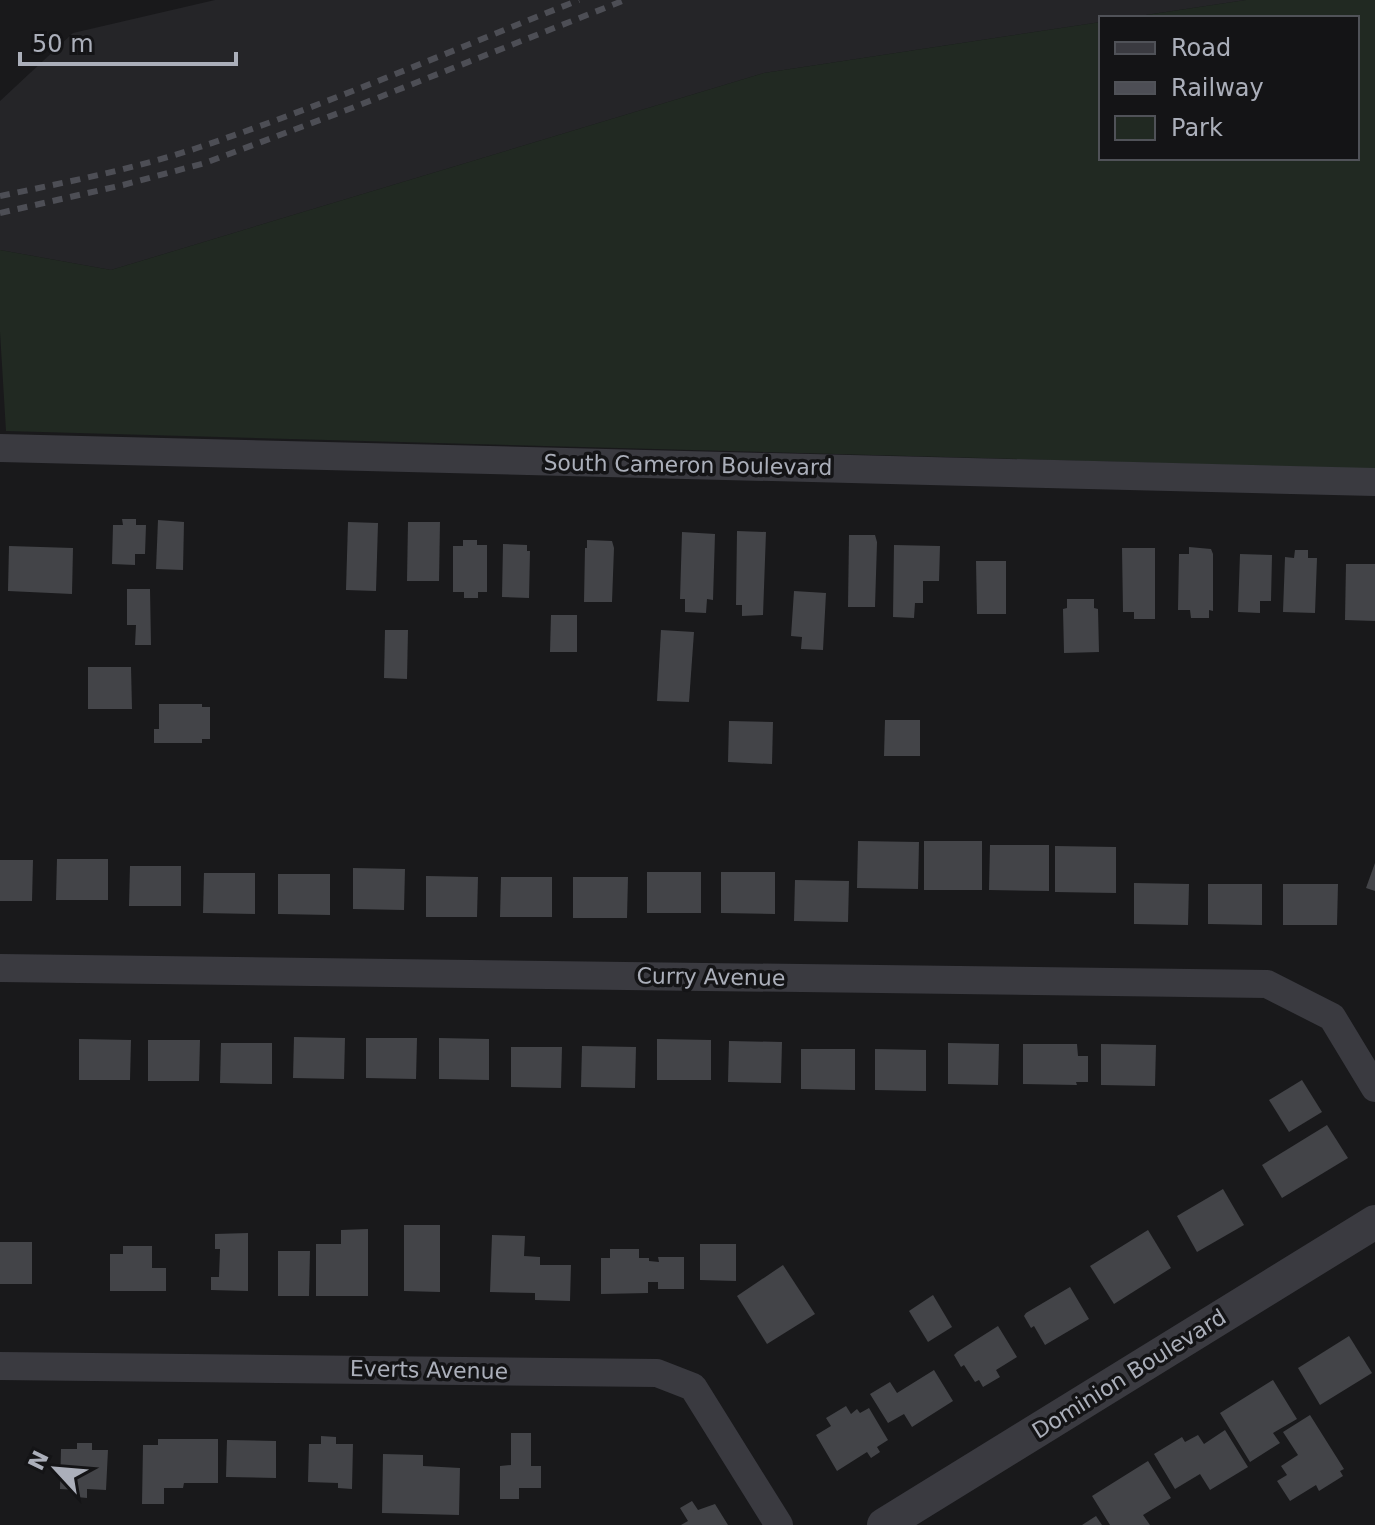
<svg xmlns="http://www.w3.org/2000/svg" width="1375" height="1525" viewBox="0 0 1375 1525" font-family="'DejaVu Sans',sans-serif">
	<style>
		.built { fill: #252528 }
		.green { fill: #212922 }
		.building { fill: #434448 }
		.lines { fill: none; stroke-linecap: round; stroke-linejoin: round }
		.minor { stroke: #3a3a40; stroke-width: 28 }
		.tertiary { stroke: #3a3a40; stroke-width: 34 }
		.rail { stroke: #4d4e55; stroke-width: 6; stroke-dasharray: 10 8; stroke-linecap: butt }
		.labels { text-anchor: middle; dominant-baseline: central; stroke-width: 7; stroke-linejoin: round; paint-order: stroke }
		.street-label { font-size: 22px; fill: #abafba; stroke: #141416 }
	</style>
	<rect width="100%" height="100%" fill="#19191b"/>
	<polygon class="built" points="215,0 1246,0 1126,18 1101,18 1101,22 764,73 111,270 0,250 0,101 73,33"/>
	<polygon class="green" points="1246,0 1375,0 1375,469 6,431 0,332 0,250 111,270 764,73 1101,22 1101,158 1357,158 1357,18 1126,18"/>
	<g class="building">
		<polygon points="122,519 136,519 136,525 146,525 145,554 135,554 135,565 112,564 113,525 123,525"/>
		<polygon points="158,520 184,522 183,570 156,569"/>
		<polygon points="348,522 378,523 376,591 346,590"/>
		<polygon points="408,522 440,522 439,581 407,581"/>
		<polygon points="737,531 766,532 763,615 742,616 742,605 736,605"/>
		<polygon points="682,532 715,534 713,600 707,599 706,613 685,612 685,599 680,599"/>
		<polygon points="849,535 875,535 877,542 875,607 848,607"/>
		<polygon points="463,540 477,540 477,545 487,545 487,592 478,592 478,598 464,598 464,592 453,592 453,546 463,546"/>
		<polygon points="587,540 612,541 614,548 612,602 584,602 585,548 587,548"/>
		<polygon points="503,544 527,545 527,551 530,551 529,598 502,597"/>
		<polygon points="894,545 940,546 939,581 923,581 923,603 915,603 914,618 893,617"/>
		<polygon points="9,546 73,548 72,594 8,591"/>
		<polygon points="1189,547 1211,549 1213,554 1213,611 1209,610 1209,618 1191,618 1190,610 1178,610 1179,554 1189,554"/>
		<polygon points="1122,548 1155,548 1155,619 1134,619 1134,612 1123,612"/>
		<polygon points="1295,550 1308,550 1308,558 1317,558 1315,613 1283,612 1285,557 1294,558"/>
		<polygon points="1240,554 1272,555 1271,601 1260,601 1260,613 1238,612"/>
		<polygon points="976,561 1006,561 1006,614 977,614"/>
		<polygon points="1346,564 1375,564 1375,621 1345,620"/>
		<polygon points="127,589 150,589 151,645 135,645 136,625 127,625"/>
		<polygon points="794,591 826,593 823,650 801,649 802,637 791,636"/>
		<polygon points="1067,599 1094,599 1094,608 1098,609 1099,652 1064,653 1063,609 1067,608"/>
		<polygon points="551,615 577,615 577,652 550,652"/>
		<polygon points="385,630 408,630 407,679 384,678"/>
		<polygon points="661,630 694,632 689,702 657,701"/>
		<polygon points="88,667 131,667 132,709 88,709"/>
		<polygon points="159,704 202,704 202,707 210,707 210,739 202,739 202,743 154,743 154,729 159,729"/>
		<polygon points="885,720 920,720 920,756 884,756"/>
		<polygon points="729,721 773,722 772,764 728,762"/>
		<polygon points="858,841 919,842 918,889 857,888"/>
		<rect x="924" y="841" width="58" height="49"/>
		<polygon points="990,845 1049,845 1049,891 989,890"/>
		<polygon points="1055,846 1116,847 1116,893 1055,892"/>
		<polygon points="57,859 108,859 108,900 56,900"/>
		<polygon points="0,860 33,860 32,901 0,901"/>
		<polygon points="1375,863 1375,891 1366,888"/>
		<polygon points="130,866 181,866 181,906 129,906"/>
		<polygon points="353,868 405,869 404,910 353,909"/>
		<rect x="647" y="872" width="54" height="41"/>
		<polygon points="721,872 775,872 775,914 721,913"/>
		<polygon points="204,873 255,873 255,914 203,913"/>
		<polygon points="278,874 330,874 330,915 278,914"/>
		<polygon points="426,876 478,877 477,917 426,917"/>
		<polygon points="501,877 552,877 552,917 500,917"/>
		<polygon points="573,877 628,877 627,918 573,918"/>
		<polygon points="795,880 849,881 848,922 794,921"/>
		<polygon points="1134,883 1189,884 1188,925 1134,924"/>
		<polygon points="1208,884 1262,884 1262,925 1208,924"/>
		<polygon points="1283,884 1338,884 1337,925 1283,925"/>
		<polygon points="294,1037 345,1038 344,1079 293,1078"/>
		<polygon points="366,1038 417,1038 416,1079 366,1078"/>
		<polygon points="439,1038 489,1039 489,1080 439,1079"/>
		<polygon points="79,1039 131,1040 130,1080 79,1080"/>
		<polygon points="657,1039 711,1040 711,1080 657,1080"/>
		<polygon points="148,1040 200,1040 199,1081 148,1081"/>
		<polygon points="729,1041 782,1042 781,1083 728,1082"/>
		<polygon points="221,1043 272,1043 272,1084 220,1083"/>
		<polygon points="948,1043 999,1044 998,1085 948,1084"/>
		<polygon points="1023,1044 1077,1044 1078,1056 1088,1056 1088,1082 1076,1082 1077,1085 1023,1084"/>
		<polygon points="1101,1044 1156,1045 1155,1086 1101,1085"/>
		<polygon points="582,1046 636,1047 635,1088 581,1087"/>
		<polygon points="511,1047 562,1047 561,1088 511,1087"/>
		<polygon points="801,1049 855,1049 855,1090 801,1089"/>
		<polygon points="875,1049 926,1050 926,1091 875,1090"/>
		<polygon points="1302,1080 1322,1112 1289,1132 1269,1100"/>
		<polygon points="1327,1125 1348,1158 1282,1198 1262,1165"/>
		<polygon points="1223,1189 1244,1225 1197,1252 1177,1216"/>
		<polygon points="404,1225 440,1225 440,1292 404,1291"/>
		<polygon points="368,1229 368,1296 316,1296 316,1244 341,1244 341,1230"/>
		<polygon points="1148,1230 1171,1268 1114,1304 1090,1266"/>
		<polygon points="248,1233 248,1291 211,1290 211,1277 219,1277 220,1249 215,1249 215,1234"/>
		<polygon points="492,1235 525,1236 524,1256 540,1257 540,1265 571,1265 570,1301 535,1300 535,1293 490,1292"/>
		<rect x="0" y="1242" width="32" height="42"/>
		<polygon points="700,1244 736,1244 736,1281 700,1280"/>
		<polygon points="123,1246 152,1246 152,1268 166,1268 166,1291 110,1291 110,1254 123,1254"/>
		<polygon points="610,1249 639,1249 639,1258 649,1258 649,1261 659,1262 658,1257 684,1257 684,1289 658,1289 658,1282 648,1282 648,1293 601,1294 601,1258 610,1258"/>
		<polygon points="278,1251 310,1251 309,1296 278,1296"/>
		<polygon points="783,1265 815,1314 767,1344 737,1296"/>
		<polygon points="1070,1287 1089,1319 1045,1345 1034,1326 1031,1328 1024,1316 1026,1313"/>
		<polygon points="933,1295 952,1327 928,1342 909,1311"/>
		<polygon points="998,1326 1017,1357 996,1370 1000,1377 983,1387 979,1380 975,1382 964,1365 961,1367 954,1355 957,1352"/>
		<polygon points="1349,1336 1372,1373 1320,1405 1298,1368"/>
		<polygon points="934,1370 953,1401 912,1427 904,1414 888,1423 870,1394 890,1382 897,1393"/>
		<polygon points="1273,1380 1297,1419 1273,1433 1280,1443 1250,1462 1220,1413"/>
		<polygon points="846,1406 851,1414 857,1409 860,1413 869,1408 888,1440 877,1447 880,1452 871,1458 867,1452 837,1471 816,1435 831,1426 826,1418"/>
		<polygon points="1310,1415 1344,1469 1340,1471 1343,1476 1319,1491 1316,1485 1290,1501 1277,1481 1287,1475 1281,1466 1298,1455 1283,1432"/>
		<polygon points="1225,1430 1248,1467 1210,1490 1200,1474 1175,1489 1154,1454 1182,1437 1185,1442 1198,1435 1204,1444"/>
		<polygon points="511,1433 531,1433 531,1466 541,1466 541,1488 519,1488 519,1499 500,1499 500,1466 511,1465"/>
		<polygon points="321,1436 336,1437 336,1444 353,1444 352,1489 338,1488 338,1483 308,1482 309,1444 321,1444"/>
		<polygon points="158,1439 218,1439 218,1483 184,1483 183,1488 164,1488 164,1504 142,1504 143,1445 158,1445"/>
		<polygon points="227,1440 276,1441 276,1478 226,1477"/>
		<polygon points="77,1443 92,1443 92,1450 108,1450 106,1490 87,1489 87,1498 77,1497 77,1490 60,1489 61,1449 77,1449"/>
		<polygon points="383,1454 423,1455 423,1466 460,1468 459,1515 382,1513"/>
		<polygon points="1148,1461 1171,1498 1143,1515 1150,1525 1110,1525 1092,1496"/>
		<polygon points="692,1501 698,1510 715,1504 728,1525 681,1525 688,1521 680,1508"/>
		<polygon points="1096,1516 1102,1525 1082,1525"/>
	</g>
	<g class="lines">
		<g class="minor">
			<polyline points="0,448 1375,482"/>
			<polyline points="0,968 1267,984 1332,1017 1375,1088"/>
			<polyline points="0,1366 657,1373 693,1387 779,1525"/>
		</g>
		<polyline class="tertiary" points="884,1525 1375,1222"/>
		<g class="rail">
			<path d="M 0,196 C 67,182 135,169 200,147 C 328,104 453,50 579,0"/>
			<polyline points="0,213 123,185 205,163 352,108 625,0"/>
		</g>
	</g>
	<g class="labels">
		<g class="street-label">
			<text transform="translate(688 465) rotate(1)">South Cameron Boulevard</text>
			<text transform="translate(711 977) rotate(1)">Curry Avenue</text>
			<text transform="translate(429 1370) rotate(1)">Everts Avenue</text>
			<text transform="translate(1129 1374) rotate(-32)">Dominion Boulevard</text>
		</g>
	</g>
	<rect x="1099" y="16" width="260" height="144" fill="#141416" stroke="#505258" stroke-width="2"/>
	<rect x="1115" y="42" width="40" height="12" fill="#3a3a40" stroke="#505258" stroke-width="2"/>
	<text x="1171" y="56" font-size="24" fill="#abafba">Road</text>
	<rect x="1115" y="82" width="40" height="12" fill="#4d4e55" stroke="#505258" stroke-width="2"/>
	<text x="1171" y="96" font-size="24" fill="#abafba">Railway</text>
	<rect x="1115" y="116" width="40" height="24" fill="#212922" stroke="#505258" stroke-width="2"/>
	<text x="1171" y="136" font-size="24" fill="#abafba">Park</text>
	<g transform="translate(56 1469) rotate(296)" stroke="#141416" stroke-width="6" paint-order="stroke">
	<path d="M0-6L14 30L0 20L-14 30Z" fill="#abafba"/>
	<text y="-12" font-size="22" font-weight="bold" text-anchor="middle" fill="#abafba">N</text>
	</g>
	<path d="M20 52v12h216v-12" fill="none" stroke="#abafba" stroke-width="4"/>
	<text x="32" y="52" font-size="24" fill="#abafba" stroke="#141416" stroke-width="6" paint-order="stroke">50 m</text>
</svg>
